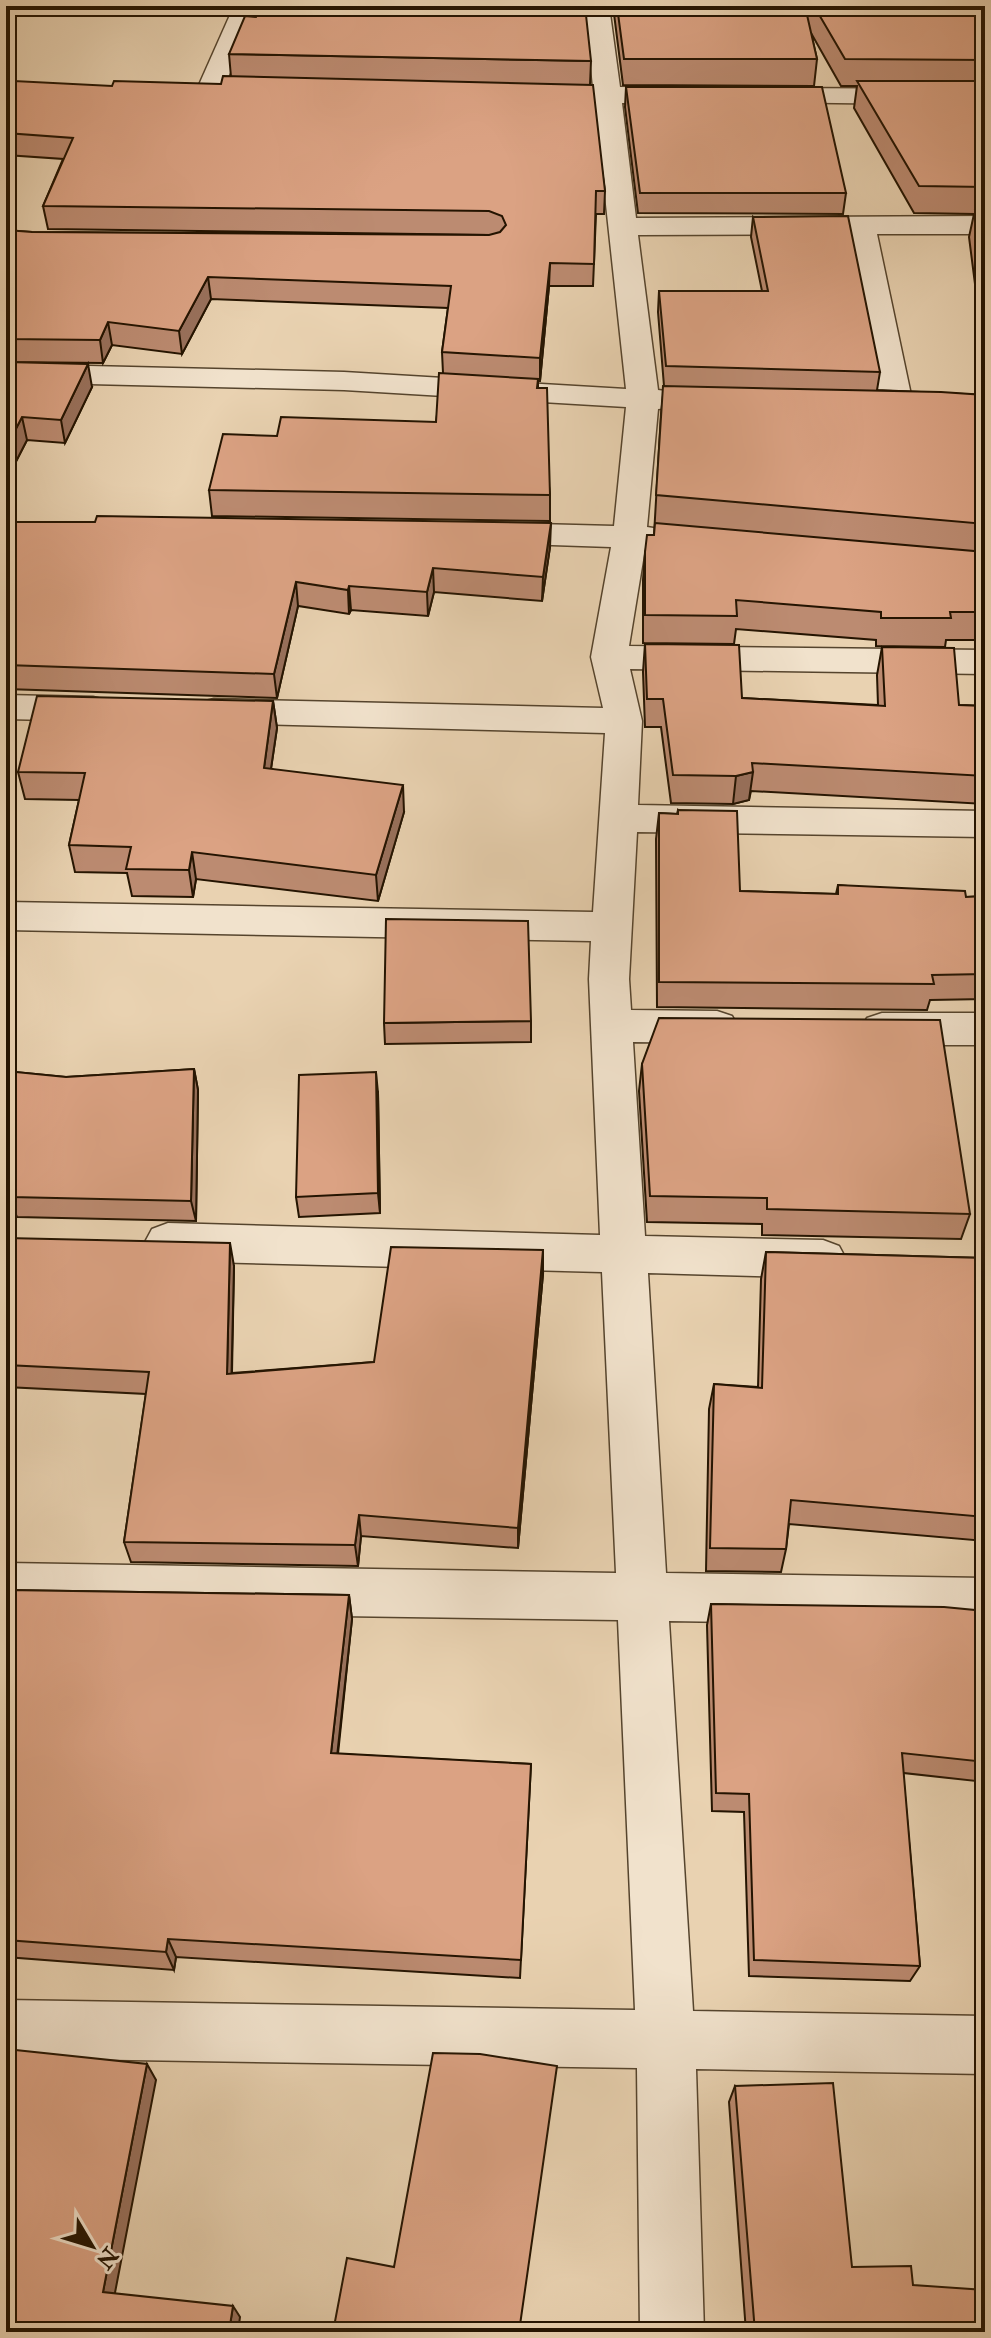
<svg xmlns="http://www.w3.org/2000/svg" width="991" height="2338" viewBox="0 0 991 2338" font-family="'IM FELL Double Pica',serif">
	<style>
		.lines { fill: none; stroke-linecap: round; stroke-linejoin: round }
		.minor-casing { stroke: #55442d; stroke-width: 3 }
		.minor { fill: #f1e2cc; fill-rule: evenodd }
		.wall { fill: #bc8b71; stroke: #241401; stroke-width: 2 }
		.shaded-wall { fill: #99715c; stroke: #241401; stroke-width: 2 }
		.building { fill: #dba283; stroke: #241401; stroke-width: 2 }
	</style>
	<rect width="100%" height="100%" fill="#e9d2b1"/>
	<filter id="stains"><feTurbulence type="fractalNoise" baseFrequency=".0025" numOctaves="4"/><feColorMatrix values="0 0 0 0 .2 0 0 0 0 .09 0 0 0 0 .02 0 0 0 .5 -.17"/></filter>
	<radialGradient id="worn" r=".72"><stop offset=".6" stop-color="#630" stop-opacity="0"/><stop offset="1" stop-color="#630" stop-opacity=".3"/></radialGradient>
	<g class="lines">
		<g class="minor-casing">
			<g id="minor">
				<polygon points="234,6 258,6 224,87 220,93 202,93 198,87"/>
				<polygon points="585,6 609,6 620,87 687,88 696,90 700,96 696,102 687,104 622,103 636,218 985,216 985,234 877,234 914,409 909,416 887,416 882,409 848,234 638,235 658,390 680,393 685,400 680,407 658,409 647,527 672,531 677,538 672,545 645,548 629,646 985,650 985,674 630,669 642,721 638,805 985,811 985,837 637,832 629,979 631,1010 717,1011 732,1016 738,1027 732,1038 717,1043 633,1042 645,1236 823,1240 839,1246 846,1259 839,1272 823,1278 648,1273 666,1573 985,1578 985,1626 669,1621 693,2011 985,2016 985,2074 696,2069 704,2332 640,2332 637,2068 6,2058 6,2000 635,2010 618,1620 6,1611 6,1563 616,1573 602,1272 168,1261 152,1255 145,1242 152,1229 168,1223 600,1235 589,979 591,941 6,930 6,902 593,912 605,733 214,723 201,720 196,711 201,702 214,699 603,708 591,657 611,547 493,543 481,540 476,533 481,526 493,523 614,526 626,407 344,390 6,382 6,364 344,372 626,389 595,103 536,102 527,100 523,94 527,88 593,87"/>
				<polygon points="764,88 985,89 985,105 755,102 751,96 755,90"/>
				<polygon points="6,695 93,697 106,700 111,709 106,718 93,721 6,719"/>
				<polygon points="882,1013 985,1013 985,1045 882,1045 867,1040 861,1029 867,1018"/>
			</g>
		</g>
		<use href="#minor" class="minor"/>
	</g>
	<g class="wall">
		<polygon points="613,6 985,6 985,338 981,331 969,237 974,214 914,213 854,108 857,86 841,86 811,33 817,59 814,86 623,85"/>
		<polygon points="229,54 591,61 590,85 605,191 604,214 596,214 593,286 549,286 540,381 538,381 538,388 550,495 550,521 212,516 209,490 277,436 436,422 443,373 442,352 448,308 211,299 182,354 112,345 103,363 6,362 6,230 32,232 491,235 48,229 43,206 63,159 6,155 6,96 112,86 221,84 231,77"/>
		<polygon points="626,87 846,193 843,214 638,213 625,107"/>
		<polygon points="753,217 880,372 877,390 985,395 985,640 946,640 945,647 876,646 876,640 736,629 734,644 643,643 643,580 645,552 654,535 661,414 664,386 658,312 659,291 762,291 751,237"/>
		<polygon points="6,362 92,387 65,443 27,440 6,481"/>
		<polygon points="6,522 550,547 542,601 434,592 428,616 351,610 349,614 298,606 277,698 6,689"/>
		<polygon points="645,644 742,698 878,705 877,675 882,647 959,705 985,706 985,804 751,791 749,800 733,804 671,803 661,727 645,727 643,672"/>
		<polygon points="273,701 277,728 271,769 404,812 378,901 196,879 193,897 132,896 127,873 75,872 69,845 79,800 25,799 18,772"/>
		<polygon points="678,810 740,891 836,894 838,885 966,897 985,896 985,999 930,1000 927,1010 657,1007 656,839 659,813 677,814"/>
		<polygon points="531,1021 531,1042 385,1044 384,1023"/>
		<polygon points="642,1064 970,1214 961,1239 762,1235 762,1224 647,1222 639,1091"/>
		<polygon points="194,1069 198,1090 196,1221 17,1217 15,1212 6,1211 6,1071 66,1077"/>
		<polygon points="378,1093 380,1213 299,1217 296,1197"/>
		<polygon points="6,1238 234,1266 232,1373 374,1362 543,1274 518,1548 361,1536 358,1566 131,1562 124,1542 146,1394 6,1387"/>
		<polygon points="766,1252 985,1258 985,1541 789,1524 786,1549 781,1572 706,1571 709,1409 714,1384 758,1387 761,1279"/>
		<polygon points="6,1590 349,1595 352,1619 338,1754 531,1764 520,1978 176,1957 174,1970 6,1957"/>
		<polygon points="711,1604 985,1611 985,1782 903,1773 920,1966 910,1981 749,1976 744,1812 712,1811 707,1625"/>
		<polygon points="735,2086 852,2267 913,2285 985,2332 746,2332 729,2102"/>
	</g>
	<g class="shaded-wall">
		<polygon points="550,263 549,286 540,381 540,358"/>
		<polygon points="208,277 211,299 182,354 179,331"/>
		<polygon points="108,322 112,345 103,363 100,340"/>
		<polygon points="88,364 92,387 65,443 61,420"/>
		<polygon points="22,417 27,440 6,481 6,448"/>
		<polygon points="551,523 550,547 542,601 543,577"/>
		<polygon points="433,568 434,592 428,616 427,592"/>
		<polygon points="296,582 298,606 277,698 274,674"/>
		<polygon points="349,586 351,610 349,614 348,590"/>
		<polygon points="273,701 277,728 267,795 264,768"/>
		<polygon points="753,772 749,800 733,804 736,776"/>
		<polygon points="403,785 404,812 378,901 376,875"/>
		<polygon points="192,852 196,879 193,897 189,870"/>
		<polygon points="194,1069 198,1090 196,1221 191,1201"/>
		<polygon points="376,1072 378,1093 380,1213 378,1193"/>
		<polygon points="230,1243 234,1266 231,1396 227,1374"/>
		<polygon points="543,1250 543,1274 518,1548 518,1528"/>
		<polygon points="359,1515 361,1536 358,1566 355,1545"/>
		<polygon points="349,1595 352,1619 335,1775 331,1753"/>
		<polygon points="168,1939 176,1957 174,1970 166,1952"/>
		<polygon points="147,2064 156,2080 113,2303 103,2292"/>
		<polygon points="233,2306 240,2317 238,2332 229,2332"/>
	</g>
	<g class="building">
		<polygon points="264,6 585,6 591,61 229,54 245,16 256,17"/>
		<polygon points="617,6 805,6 817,59 624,59"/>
		<polygon points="814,6 985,6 985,60 845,59"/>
		<polygon points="223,76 593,85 605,191 596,191 594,264 550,263 540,358 442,352 451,286 208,277 179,331 108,322 100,340 6,339 6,230 32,232 489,235 500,232 506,225 502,216 489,211 43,206 73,138 6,133 6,96 14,81 112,86 114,81 221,84"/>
		<polygon points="857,81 985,81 985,187 919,186"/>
		<polygon points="626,87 822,87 846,193 640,193"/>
		<polygon points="985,209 985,290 975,210"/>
		<polygon points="848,216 880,372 666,366 659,291 768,291 753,217"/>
		<polygon points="6,362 88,364 61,420 22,417 6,448"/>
		<polygon points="439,373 538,379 537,388 547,388 550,495 209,490 223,434 277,436 281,417 436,422"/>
		<polygon points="663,386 941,392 985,395 985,524 656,495"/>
		<polygon points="97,516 551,523 543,577 433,568 427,592 349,586 348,590 296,582 274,674 6,665 6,522 95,522"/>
		<polygon points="655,523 985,552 985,612 950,612 951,618 881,618 881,612 736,600 737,616 645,615 645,552 647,535 654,535"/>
		<polygon points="645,644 739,645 742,698 885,706 882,647 954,648 959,705 985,706 985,776 752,763 753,772 736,776 673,775 663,699 647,699"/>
		<polygon points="37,696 273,701 264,768 403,785 376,875 192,852 189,870 126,869 131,847 69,845 85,773 18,772"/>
		<polygon points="678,810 737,811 740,891 838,894 838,885 965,891 966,897 985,896 985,974 932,975 934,984 659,982 659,813 678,814"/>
		<polygon points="386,919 528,921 531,1021 384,1023"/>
		<polygon points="659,1018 940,1020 970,1214 767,1209 767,1198 650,1196 642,1064"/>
		<polygon points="194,1069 191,1201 11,1197 12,1192 6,1191 6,1071 66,1077"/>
		<polygon points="376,1072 378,1193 296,1197 299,1075"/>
		<polygon points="6,1238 230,1243 227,1374 374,1362 391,1247 543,1250 518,1528 359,1515 355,1545 124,1542 149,1372 6,1365"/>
		<polygon points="766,1252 985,1258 985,1517 791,1500 786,1549 710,1548 714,1384 762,1388"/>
		<polygon points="6,1590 349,1595 331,1753 531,1764 521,1960 168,1939 166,1952 6,1940"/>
		<polygon points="711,1604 944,1607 985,1611 985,1762 902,1753 920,1966 754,1960 749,1794 716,1793"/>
		<polygon points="6,2049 147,2064 103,2292 233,2306 229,2332 6,2332"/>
		<polygon points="433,2053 480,2054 557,2066 519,2332 333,2332 347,2258 394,2267"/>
		<polygon points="833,2083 852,2267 911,2266 913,2285 985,2290 985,2332 755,2332 735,2086"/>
	</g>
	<rect width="991" height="2338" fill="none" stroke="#e9d2b1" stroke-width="32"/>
	<rect x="8" y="8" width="975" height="2322" fill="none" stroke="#241401" stroke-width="4"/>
	<rect x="16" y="16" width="959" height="2306" fill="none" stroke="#241401" stroke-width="2"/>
	<g transform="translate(92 2246) rotate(128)" stroke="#f1e2cc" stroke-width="6" paint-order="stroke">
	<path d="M0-6L14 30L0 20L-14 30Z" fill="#241401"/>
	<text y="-12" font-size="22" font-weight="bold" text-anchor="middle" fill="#241401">N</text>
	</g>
	<rect width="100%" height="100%" filter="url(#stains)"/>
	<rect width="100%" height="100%" fill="url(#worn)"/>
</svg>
